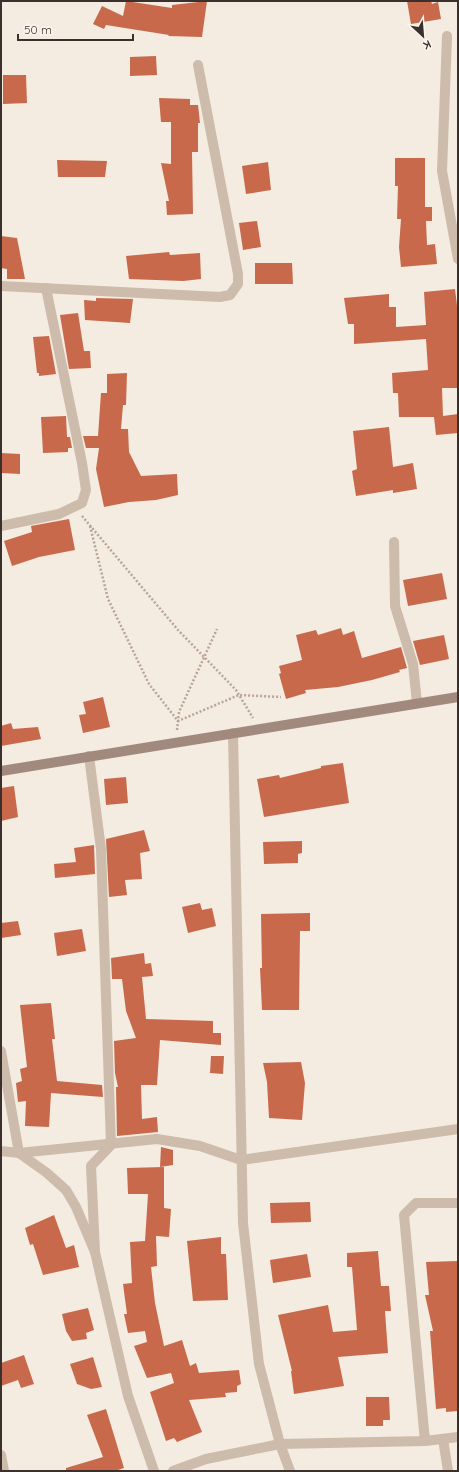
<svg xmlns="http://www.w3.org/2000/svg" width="459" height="1472" viewBox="0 0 459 1472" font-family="Quicksand,sans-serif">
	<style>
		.building { fill: #c8694b }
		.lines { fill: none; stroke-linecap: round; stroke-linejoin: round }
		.path { stroke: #b9a596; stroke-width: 2.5; stroke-dasharray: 2 2; stroke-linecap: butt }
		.minor { stroke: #cdbbac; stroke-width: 10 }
		.tertiary { stroke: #cdbbac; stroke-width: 10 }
		.secondary { stroke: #a18a7d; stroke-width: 10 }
	</style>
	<rect width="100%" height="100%" fill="#f4ebe1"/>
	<g class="building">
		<polygon points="126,1 172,8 172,5 207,1 202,37 168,36 169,35 106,25 104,29 93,24 102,6 123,16"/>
		<polygon points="407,1 431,1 432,4 438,2 441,19 411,24"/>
		<polygon points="156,56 157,75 130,76 130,57"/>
		<polygon points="3,75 26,75 27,103 3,104"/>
		<polygon points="159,98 190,99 190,105 198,105 200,123 198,123 198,152 192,152 193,214 167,215 166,201 169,201 161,163 171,164 171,122 161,122"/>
		<polygon points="395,158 425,158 425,207 432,207 432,221 426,221 427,245 435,244 437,264 401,267 399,247 401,219 397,219 398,186 395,186"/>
		<polygon points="57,160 107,161 105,177 58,177"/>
		<polygon points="268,162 271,190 246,194 242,166"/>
		<polygon points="257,221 261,247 243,250 239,223"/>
		<polygon points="1,236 17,238 25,279 7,279 7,269 1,268"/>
		<polygon points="169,252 170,255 200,253 201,279 183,281 129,279 126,256"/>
		<polygon points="255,263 292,263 293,284 255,284"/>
		<polygon points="455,289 458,314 458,388 442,388 443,416 458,414 458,433 436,435 434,417 399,417 398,393 393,393 392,373 428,370 426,339 354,344 354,324 348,324 344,298 389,294 389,307 396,307 396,327 426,325 424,292"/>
		<polygon points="96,298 133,299 130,323 85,320 84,300 96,301"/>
		<polygon points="78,313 84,351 90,351 91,368 69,369 60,315"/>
		<polygon points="49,336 56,374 39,376 39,373 37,373 33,337"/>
		<polygon points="127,373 126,405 123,405 121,429 128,429 129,452 141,476 177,474 178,495 156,500 129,502 104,507 96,469 99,448 86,448 83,436 98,436 101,393 107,393 107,374"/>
		<polygon points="66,416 67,437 70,437 72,448 68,448 68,452 43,453 41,417"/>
		<polygon points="389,427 393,467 413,463 417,489 393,493 393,490 356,496 352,471 357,469 353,431"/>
		<polygon points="1,453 20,454 20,474 1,473"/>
		<polygon points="69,519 75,550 39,557 12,566 4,541 32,532 31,526"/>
		<polygon points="442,573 447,599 408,606 403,580"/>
		<polygon points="341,628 343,635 354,631 362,658 401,647 407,668 399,670 400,672 372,680 338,687 305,690 306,693 286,699 279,674 281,673 279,666 302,660 296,635 316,630 318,635"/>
		<polygon points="444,635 449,659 420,665 413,641"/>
		<polygon points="103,697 110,727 83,733 79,715 86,714 83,702"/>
		<polygon points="11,723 13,729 38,727 41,739 1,746 1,726"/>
		<polygon points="343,763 349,803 264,817 257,779 279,775 280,778 321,768 321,766"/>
		<polygon points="126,777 128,803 106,805 104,779"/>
		<polygon points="14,786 18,817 1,821 1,788"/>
		<polygon points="144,830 150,851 140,853 142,879 125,880 127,895 109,897 106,839"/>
		<polygon points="302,841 302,853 298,854 298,863 264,864 263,842"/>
		<polygon points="94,845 95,874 55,878 54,864 76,862 74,848"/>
		<polygon points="200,903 202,910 212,908 216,926 188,933 182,907"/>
		<polygon points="310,913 310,931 300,931 299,1010 262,1010 260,968 262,968 261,914"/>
		<polygon points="18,921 21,935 1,938 1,923"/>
		<polygon points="82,929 86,951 57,956 54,933"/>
		<polygon points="144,953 145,964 151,963 153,976 142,977 146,1019 213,1021 213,1033 221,1033 221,1045 160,1040 157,1085 141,1085 142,1119 157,1117 158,1132 117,1136 116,1087 118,1087 115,1073 114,1041 136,1038 126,1011 122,979 112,979 111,958"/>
		<polygon points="51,1003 55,1039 52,1039 57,1081 102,1085 103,1097 51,1093 49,1127 25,1126 26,1101 18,1102 16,1083 22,1081 20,1069 27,1067 20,1005"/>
		<polygon points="211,1056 224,1056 223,1074 210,1073"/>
		<polygon points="301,1062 305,1083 302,1120 269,1118 267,1082 263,1063"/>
		<polygon points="161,1147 173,1150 173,1165 160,1167"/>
		<polygon points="164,1167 164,1208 171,1209 169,1237 156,1236 157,1266 151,1267 155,1303 164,1346 182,1340 190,1366 196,1363 199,1373 239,1370 241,1384 237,1386 237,1392 225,1393 226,1397 189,1400 202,1432 177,1442 174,1438 166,1441 150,1392 174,1383 171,1373 147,1378 134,1346 147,1342 145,1331 128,1333 124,1314 127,1314 123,1284 132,1283 130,1242 145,1241 148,1194 128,1194 127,1168"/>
		<polygon points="310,1202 311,1222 271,1223 270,1203"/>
		<polygon points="54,1215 66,1248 74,1245 79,1267 43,1275 33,1244 30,1245 25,1228"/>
		<polygon points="221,1237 221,1254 226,1254 228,1300 193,1301 187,1241"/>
		<polygon points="378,1251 381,1286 389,1286 391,1311 385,1311 388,1353 338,1357 344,1386 294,1394 291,1371 292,1371 278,1315 328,1305 333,1332 357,1330 352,1267 347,1267 347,1253"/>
		<polygon points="307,1254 311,1277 273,1283 270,1260"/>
		<polygon points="458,1261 458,1411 446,1412 446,1408 436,1409 430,1331 433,1331 425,1295 429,1295 426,1262"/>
		<polygon points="88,1308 94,1330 86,1333 87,1339 72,1341 66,1331 62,1314"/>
		<polygon points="24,1355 34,1384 21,1388 18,1380 1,1386 1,1363"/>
		<polygon points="93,1357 102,1387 91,1389 77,1384 70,1364"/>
		<polygon points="366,1397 389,1397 390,1420 383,1420 383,1426 366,1426"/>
		<polygon points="106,1409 124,1468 115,1471 66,1471 66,1468 103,1457 87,1415"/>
	</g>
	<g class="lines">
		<g class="path">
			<polyline points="82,516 178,630 236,690 253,718"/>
			<polyline points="90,526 108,599 149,684 178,721 239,695 281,697"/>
			<polyline points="177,730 179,712 217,629"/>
		</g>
		<g class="minor">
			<polyline points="447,36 442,171 458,259"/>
			<polyline points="1,286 220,297 230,295 238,284 238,274 198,65"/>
			<polyline points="1,526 59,514 82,503 86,490 82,463 46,288"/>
			<polyline points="394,542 395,606 413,664 417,703"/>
			<polyline points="89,756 101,849 111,1145 91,1166 95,1252"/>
			<polyline points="1,1051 19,1153 47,1173 66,1190 76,1207 95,1252 128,1396 154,1471"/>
			<polyline points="1,1151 19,1153 157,1139 200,1146 241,1160 458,1129"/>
			<polyline points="443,1439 448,1471"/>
			<polyline points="425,1441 404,1215 416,1203 458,1203"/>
			<polyline points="1,1455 4,1471"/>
			<polyline points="173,1471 206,1459 280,1444 425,1441 458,1437"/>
		</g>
		<polyline class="tertiary" points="233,733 243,1223 259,1364 280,1444 290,1471"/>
		<polyline class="secondary" points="1,771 458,697"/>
	</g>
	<rect width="459" height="1472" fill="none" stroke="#3b302b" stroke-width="4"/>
	<g transform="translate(423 36) rotate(154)" stroke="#fbf5ee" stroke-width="3" paint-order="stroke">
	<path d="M0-3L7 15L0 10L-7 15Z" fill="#3b302b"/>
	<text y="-6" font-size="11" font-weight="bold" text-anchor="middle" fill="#3b302b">K</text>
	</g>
	<path d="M18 34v6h115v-6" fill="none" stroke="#3b302b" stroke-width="2"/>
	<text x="24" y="34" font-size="12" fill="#3b302b" stroke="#fbf5ee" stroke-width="3" paint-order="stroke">50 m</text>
</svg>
